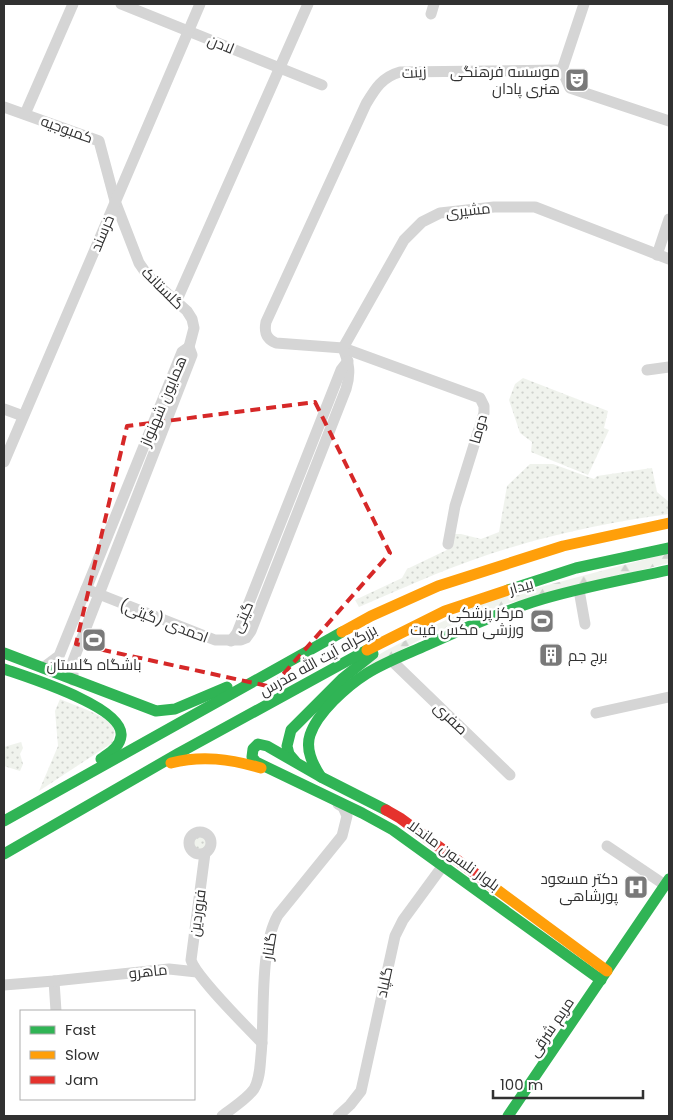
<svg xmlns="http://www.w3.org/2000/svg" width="673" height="1120" viewBox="0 0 673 1120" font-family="Poppins,Cairo,sans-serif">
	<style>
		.grass { fill: url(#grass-dots) }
		.forest { fill: url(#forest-firs) }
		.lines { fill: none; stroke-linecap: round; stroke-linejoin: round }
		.street { stroke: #d5d5d5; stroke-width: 11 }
		.fast { stroke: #30b455; stroke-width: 11 }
		.slow { stroke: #ff9f0a; stroke-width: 11 }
		.jam { stroke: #e5322d; stroke-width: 11 }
		.marked { fill: none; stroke: #d62828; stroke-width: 4; stroke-dasharray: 10 6; stroke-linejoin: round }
		.labels { text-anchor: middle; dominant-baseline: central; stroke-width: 5; stroke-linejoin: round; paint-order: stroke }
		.street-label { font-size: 15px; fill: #313131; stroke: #fff }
		.poi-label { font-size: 15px; fill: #313131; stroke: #fff; text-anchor: end }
	</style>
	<defs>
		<pattern id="grass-dots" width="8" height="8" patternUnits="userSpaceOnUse" patternTransform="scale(1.25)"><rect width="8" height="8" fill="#f0f3ed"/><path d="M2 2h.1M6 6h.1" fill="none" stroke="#ced1cc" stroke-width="1.8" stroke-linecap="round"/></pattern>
		<pattern id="forest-firs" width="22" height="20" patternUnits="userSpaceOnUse" patternTransform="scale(1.25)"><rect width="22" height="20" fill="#f0f3ed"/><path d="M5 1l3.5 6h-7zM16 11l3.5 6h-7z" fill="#ced1cc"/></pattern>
	</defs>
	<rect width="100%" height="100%" fill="#fff"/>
	<g class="grass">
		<polygon points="523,378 608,411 604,428 609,430 588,475 531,452 532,442 520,433 509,400 515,384"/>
		<path d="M 530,464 L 553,464 L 594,479 L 597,476 L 652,468 L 657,492 L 669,502 L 669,514 C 618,521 566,531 516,546 C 462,561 410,585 359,607 L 355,600 L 402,578 L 407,569 L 451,548 L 452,534 L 461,534 L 481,539 L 499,532 L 507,486 Z"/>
		<path d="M 60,699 C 71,704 107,716 112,725 C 116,730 114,737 112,743 L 39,791 L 58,746 L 55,711 Z"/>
		<polygon points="21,742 23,748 20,754 23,764 20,771 4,766 4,747"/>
		<circle cx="200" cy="844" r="8"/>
	</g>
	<polygon class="forest" points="669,553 669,563 502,605 429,635 363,670 361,666 385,651 437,624 491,600"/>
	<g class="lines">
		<g class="street">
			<polyline points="121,4 322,85"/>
			<polyline points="431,14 434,4"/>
			<polyline points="562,70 584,4"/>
			<polyline points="4,107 99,141 115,201 139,263 148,276 187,311 192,319 194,328 189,347"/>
			<polyline points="25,114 73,4"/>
			<polyline points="657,255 669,219"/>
			<polyline points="176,302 308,4"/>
			<polyline points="343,348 404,240 422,222 440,213 494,207 535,207 669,259"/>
			<polyline points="647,370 669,367"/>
			<polyline points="4,409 23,416"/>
			<polyline points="4,462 200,4"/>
			<path d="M 448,544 L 455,506 L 484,413 L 484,406 L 480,398 L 343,348 L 276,343 C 266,339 264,332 266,322 L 366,104 C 375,89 382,77 400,72 L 562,70 L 570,88 L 669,121"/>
			<path d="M 86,589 L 215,640 L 241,640 L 246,638 L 251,631 L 346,389 C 351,373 349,363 343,348"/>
			<polyline points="579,590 585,624"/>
			<polyline points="231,641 237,633 341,370 348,361"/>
			<polyline points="392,661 510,775"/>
			<polyline points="43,668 59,656 182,352 189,347"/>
			<polyline points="73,680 73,661 192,355 189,347"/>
			<polyline points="596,713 669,697"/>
			<circle cx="200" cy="843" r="11"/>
			<polyline points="607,846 665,885"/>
			<path d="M 205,853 L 191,960 C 196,977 247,1027 262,1043"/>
			<polyline points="54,981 56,1011"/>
			<polyline points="4,985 54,981 169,969 197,972"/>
			<path d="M 222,1116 C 232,1108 246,1100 254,1089 C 260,1079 260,1066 261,1055 C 265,1016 259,948 278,915 L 342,836 L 347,816 L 343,807 L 338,804"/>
			<polyline points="338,1116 350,1105 361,1091 395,936 403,920 447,860"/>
		</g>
		<g class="fast">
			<polyline points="508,590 576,568 669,548"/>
			<polyline points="4,653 156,711 175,709 227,687"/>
			<path d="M 4,669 C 27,677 125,707 121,736 C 120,747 109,753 101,759"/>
			<polyline points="295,761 289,754 287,746 291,730 343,678 373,654"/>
			<path d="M 321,777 C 313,765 305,750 310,735 C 317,713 347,686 366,674 C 385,662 407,654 427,645 C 462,629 496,614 533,602 C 577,588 623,580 669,570"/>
			<polyline points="386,810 321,777 267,746 258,744 253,749 252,757 256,762 362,813 393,830 601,980"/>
			<polyline points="4,821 342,632"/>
			<polyline points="4,854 179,753 367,650"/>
			<polyline points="508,1116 669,879"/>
		</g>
		<g class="slow">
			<polyline points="342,632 371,616 438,586 563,546 669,523"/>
			<polyline points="367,650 445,611 508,590"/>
			<path d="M 171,763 C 202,755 230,759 261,768"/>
			<polyline points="484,880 607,971"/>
		</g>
		<polyline class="jam" points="386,810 400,818 484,880"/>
	</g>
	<path class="marked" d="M 315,402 L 390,553 L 272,687 L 76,644 L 127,426 Z"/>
	<defs>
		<g id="theatre-square" transform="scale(1.25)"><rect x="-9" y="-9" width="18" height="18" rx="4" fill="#797979" stroke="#fff"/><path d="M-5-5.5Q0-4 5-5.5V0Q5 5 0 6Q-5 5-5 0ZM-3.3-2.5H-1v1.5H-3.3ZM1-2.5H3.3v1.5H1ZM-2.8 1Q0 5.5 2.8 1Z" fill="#fff"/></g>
		<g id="stadium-square" transform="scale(1.25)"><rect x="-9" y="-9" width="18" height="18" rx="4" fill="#797979" stroke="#fff"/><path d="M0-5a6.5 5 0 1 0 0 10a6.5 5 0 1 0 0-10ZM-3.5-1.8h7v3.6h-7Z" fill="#fff"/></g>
		<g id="building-square" transform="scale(1.25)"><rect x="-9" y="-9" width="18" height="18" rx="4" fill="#797979" stroke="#fff"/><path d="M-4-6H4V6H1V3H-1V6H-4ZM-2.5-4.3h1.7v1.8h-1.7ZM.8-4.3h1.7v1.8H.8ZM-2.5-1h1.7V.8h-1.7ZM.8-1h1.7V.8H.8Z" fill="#fff"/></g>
		<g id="hospital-square" transform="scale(1.25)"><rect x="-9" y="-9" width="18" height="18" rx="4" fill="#797979" stroke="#fff"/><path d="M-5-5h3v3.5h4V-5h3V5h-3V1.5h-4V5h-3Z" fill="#fff"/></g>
	</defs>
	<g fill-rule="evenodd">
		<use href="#theatre-square" x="577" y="80"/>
		<use href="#stadium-square" x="542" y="621"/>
		<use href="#stadium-square" x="94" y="640"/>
		<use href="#building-square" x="551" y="655"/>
		<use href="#hospital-square" x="636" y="887"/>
	</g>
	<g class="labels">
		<g class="street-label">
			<text transform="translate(221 44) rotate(22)">لادن</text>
			<text transform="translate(414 72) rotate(-3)">زینت</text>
			<text transform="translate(67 129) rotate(20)">کمبوجیه</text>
			<text transform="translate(468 210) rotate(-6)">مشیری</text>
			<text transform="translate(102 233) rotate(-67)">خرسند</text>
			<text transform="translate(163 288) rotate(45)">گلستانک</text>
			<text transform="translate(163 401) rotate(-67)">همایون شهنواز</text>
			<text transform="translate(478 429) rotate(-74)">دوما</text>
			<text transform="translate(521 586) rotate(-16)">بیدار</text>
			<text transform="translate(242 617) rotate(-66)">گیتی</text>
			<text transform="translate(164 621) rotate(21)">احمدی (گیتی)</text>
			<text transform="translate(318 660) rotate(-29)">بزرگراه آیت الله مدرس</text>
			<text transform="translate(451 718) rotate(44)">صفری</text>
			<text transform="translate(454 855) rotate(36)">بلوار نلسون ماندلا</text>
			<text transform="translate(197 913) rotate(-82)">فروردین</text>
			<text transform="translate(269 946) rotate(-81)">گلنار</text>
			<text transform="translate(148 971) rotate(-6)">ماهرو</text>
			<text transform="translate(384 982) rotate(-78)">گلپاد</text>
			<text transform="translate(551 1027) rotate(-56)">مریم شرقی</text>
		</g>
		<g class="poi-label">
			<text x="560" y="71">موسسه فرهنگی<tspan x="560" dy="17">هنری پادان</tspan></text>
			<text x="524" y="612">مرکز پزشکی<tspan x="524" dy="17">ورزشی مکس فیت</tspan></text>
			<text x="568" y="655" text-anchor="start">برج جم</text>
			<text x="94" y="664" text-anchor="middle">باشگاه گلستان</text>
			<text x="618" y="878">دکتر مسعود<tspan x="618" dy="17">پورشاهی</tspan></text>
		</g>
	</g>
	<rect width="673" height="1120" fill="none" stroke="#313131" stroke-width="10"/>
	<rect x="20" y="1010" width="175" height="90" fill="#ffffff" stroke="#adadad"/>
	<rect x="30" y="1026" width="25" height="8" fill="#30b455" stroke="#adadad"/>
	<text x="65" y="1035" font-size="15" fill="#313131">Fast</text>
	<rect x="30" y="1051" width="25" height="8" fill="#ff9f0a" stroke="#adadad"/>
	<text x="65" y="1060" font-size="15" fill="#313131">Slow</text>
	<rect x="30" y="1076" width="25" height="8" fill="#e5322d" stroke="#adadad"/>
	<text x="65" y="1085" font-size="15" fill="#313131">Jam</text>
	<path d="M493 1090v8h150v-8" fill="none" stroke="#313131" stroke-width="2.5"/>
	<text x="500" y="1090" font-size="15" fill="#313131" stroke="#ffffff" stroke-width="4" paint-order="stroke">100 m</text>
</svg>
